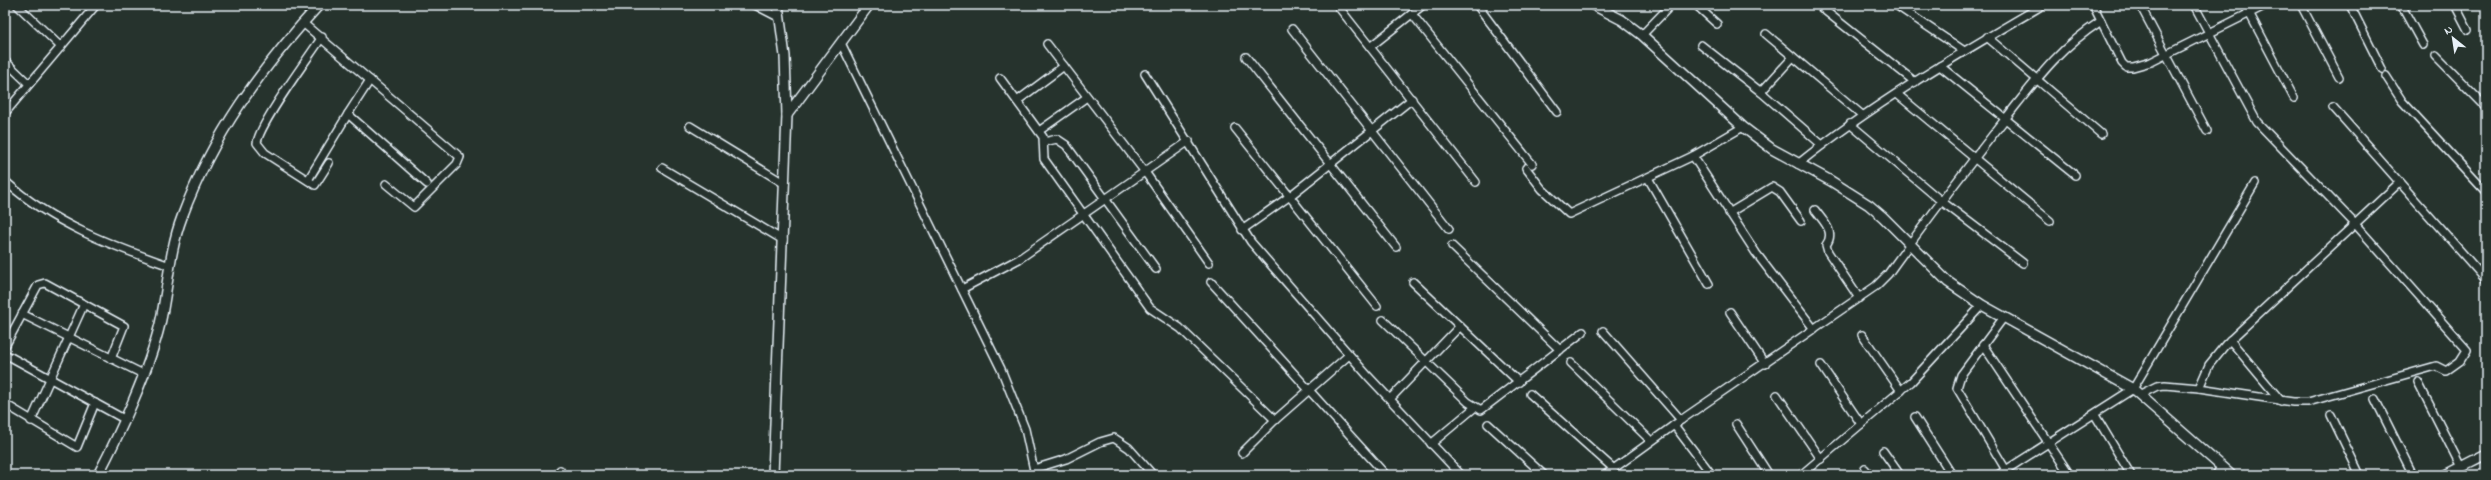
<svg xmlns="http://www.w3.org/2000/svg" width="2491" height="480" viewBox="0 0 2491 480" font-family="'Indie Flower',sans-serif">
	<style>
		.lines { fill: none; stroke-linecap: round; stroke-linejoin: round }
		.minor-casing { stroke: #e8f1f8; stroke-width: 10 }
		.tertiary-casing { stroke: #e8f1f8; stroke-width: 12 }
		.minor { stroke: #26332d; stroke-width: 7 }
		.tertiary { stroke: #26332d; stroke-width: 9 }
	</style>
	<rect width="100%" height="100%" fill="#26332d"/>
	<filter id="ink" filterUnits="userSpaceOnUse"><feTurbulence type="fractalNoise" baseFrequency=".025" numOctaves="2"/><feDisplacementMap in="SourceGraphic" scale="8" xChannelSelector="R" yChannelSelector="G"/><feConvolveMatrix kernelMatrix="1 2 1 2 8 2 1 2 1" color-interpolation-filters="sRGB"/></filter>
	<g filter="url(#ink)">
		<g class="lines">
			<g class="minor-casing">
				<g id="minor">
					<polyline points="17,5 61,47"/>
					<polyline points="755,5 780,18"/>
					<polyline points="1337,5 1370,47"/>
					<polyline points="1423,5 1370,47 1476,182"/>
					<polyline points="1477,5 1557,112"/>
					<polyline points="1696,5 1717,24"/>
					<polyline points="1818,5 1915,82"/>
					<polyline points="1896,5 1964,51"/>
					<polyline points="2093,5 2122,63 2126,67 2133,67 2151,62 2266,5"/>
					<polyline points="2140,5 2207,131"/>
					<polyline points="2245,5 2294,98"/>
					<polyline points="2301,5 2339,77"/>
					<polyline points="2350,5 2382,69"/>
					<polyline points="2401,5 2423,45"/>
					<polyline points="2455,5 2468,30"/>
					<polyline points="1412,14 1532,164"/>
					<polyline points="303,23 460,157 457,164 414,207 386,184"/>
					<polyline points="1292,29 1449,229"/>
					<polyline points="1766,34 1862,115"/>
					<polyline points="1642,35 1671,5"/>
					<path d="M 322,37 C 309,57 259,124 257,143 L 265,153 L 315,185 L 329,163"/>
					<polyline points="1987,37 2101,134"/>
					<polyline points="841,43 1001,369 1025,429 1035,475"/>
					<polyline points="1047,44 1145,172 1209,263"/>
					<polyline points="1701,45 1761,92 1793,57"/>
					<polyline points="2436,56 2486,107"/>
					<polyline points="1246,57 1396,247"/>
					<polyline points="5,61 29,84"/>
					<polyline points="1940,66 2075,175"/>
					<polyline points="1145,74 1251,242 1368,376 1461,475"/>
					<polyline points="2386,76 2402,101 2486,192"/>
					<polyline points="1000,78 1043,137 1044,159 1150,308 1180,328 1275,420"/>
					<polyline points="370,80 348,114 427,184"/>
					<polyline points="1761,92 1822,145"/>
					<polyline points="1897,94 2050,221"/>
					<polyline points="1017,101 1064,66"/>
					<polyline points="2333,107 2486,280"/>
					<polyline points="5,113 96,5"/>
					<polyline points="1850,124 1940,200 2023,263"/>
					<polyline points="690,126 785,184"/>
					<polyline points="1235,128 1377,306"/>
					<polyline points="1039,131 1087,97"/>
					<polyline points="1044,142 1057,139 1066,145 1156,269"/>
					<polyline points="1693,156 1756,253 1814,329"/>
					<path d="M 1798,164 C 1874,103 1959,54 2043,5"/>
					<polyline points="662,168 783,240"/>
					<polyline points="1526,168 1542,189 1569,214 1693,156 1743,127"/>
					<polyline points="1648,178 1709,284"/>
					<polyline points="308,180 348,114"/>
					<path d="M 5,181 C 53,224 110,245 170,266"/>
					<path d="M 1815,210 C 1823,221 1836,232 1826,245 L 1828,252 L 1859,298"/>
					<polyline points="1729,213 1772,187 1780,192 1801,221"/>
					<polyline points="1242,230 1290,196 1412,99"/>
					<polyline points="1452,246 1560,350"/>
					<polyline points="1211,282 1386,475"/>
					<polyline points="1413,282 1519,382"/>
					<polyline points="962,289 1019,259 1189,141"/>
					<polyline points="1730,312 1765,364"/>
					<polyline points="22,314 143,374"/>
					<polyline points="2004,317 1961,375 1957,388 2009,475"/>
					<polyline points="1383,320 1468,402 1481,410 1583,332"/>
					<polyline points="1603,331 1681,420"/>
					<polyline points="1862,335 1901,391"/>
					<polyline points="2230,340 2281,401"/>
					<polyline points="1983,345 2070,475"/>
					<polyline points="5,346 38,285 45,283 124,326 111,359"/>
					<polyline points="5,354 124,419"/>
					<polyline points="1571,363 1651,441"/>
					<polyline points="1821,365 1861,424"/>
					<polyline points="2418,382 2461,467"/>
					<polyline points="2199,388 2209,365 2226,344 2399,183"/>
					<polyline points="1530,394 1614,469"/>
					<polyline points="1777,395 1821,459"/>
					<polyline points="2139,395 2157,386 2165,385 2199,388 2293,402 2308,402 2436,366 2446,371 2460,361 2467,350 2356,225 2257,122 2194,5"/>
					<polyline points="1390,399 1460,326"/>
					<polyline points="2375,399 2413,475"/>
					<polyline points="5,404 77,447 95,403"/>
					<polyline points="2095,415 2131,475"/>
					<polyline points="2331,415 2360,475"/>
					<polyline points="1915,417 1952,475"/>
					<polyline points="31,421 84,304"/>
					<polyline points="1488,424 1544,475"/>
					<polyline points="1736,424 1769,475"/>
					<polyline points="1674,425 1712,475"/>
					<polyline points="1431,444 1474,408"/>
					<polyline points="1883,451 1900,475"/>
					<polyline points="1242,453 1275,420 1349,355"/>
					<polyline points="1034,469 1066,459 1100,442 1114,438 1129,448 1153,475"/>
					<polyline points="1865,469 1870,475"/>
					<polyline points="557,475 560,470"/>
					<path d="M 1605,475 L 1681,420 L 1876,286 L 1888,274 C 1926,221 1965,170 2006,118 C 2037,79 2058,49 2101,21"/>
					<polyline points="1801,475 1911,382 1982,305"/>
					<polyline points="1998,475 2133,389 2255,183"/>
					<polyline points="2216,475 2221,467"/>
				</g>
			</g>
			<g class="tertiary-casing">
				<g id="tertiary">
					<polyline points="1593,5 1622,20 1642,35 1743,127 1772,149 1831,181 1869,205 1883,217 1948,282 1982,305 2133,389 2231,475"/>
					<polyline points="787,115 869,5"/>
					<path d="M 98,475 C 120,433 149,370 160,324 C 168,289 169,251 182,217 C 213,134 260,70 319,5"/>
					<polyline points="773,475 787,115 785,56 778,5"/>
					<polyline points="2445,475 2486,454"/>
					<polyline points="2467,475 2486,466"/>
				</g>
			</g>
			<use href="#minor" class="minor"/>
			<use href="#tertiary" class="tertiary"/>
		</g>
	</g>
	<rect width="2491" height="480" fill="none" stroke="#26332d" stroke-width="20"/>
	<rect x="10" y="10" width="2471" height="460" fill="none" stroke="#e8f1f8" stroke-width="1.5" filter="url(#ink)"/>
	<g transform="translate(2453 38) rotate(330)" stroke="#26332d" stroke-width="3" paint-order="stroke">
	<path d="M0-3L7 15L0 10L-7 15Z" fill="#e8f1f8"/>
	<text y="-6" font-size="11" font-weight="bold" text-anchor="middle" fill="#e8f1f8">N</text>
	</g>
</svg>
